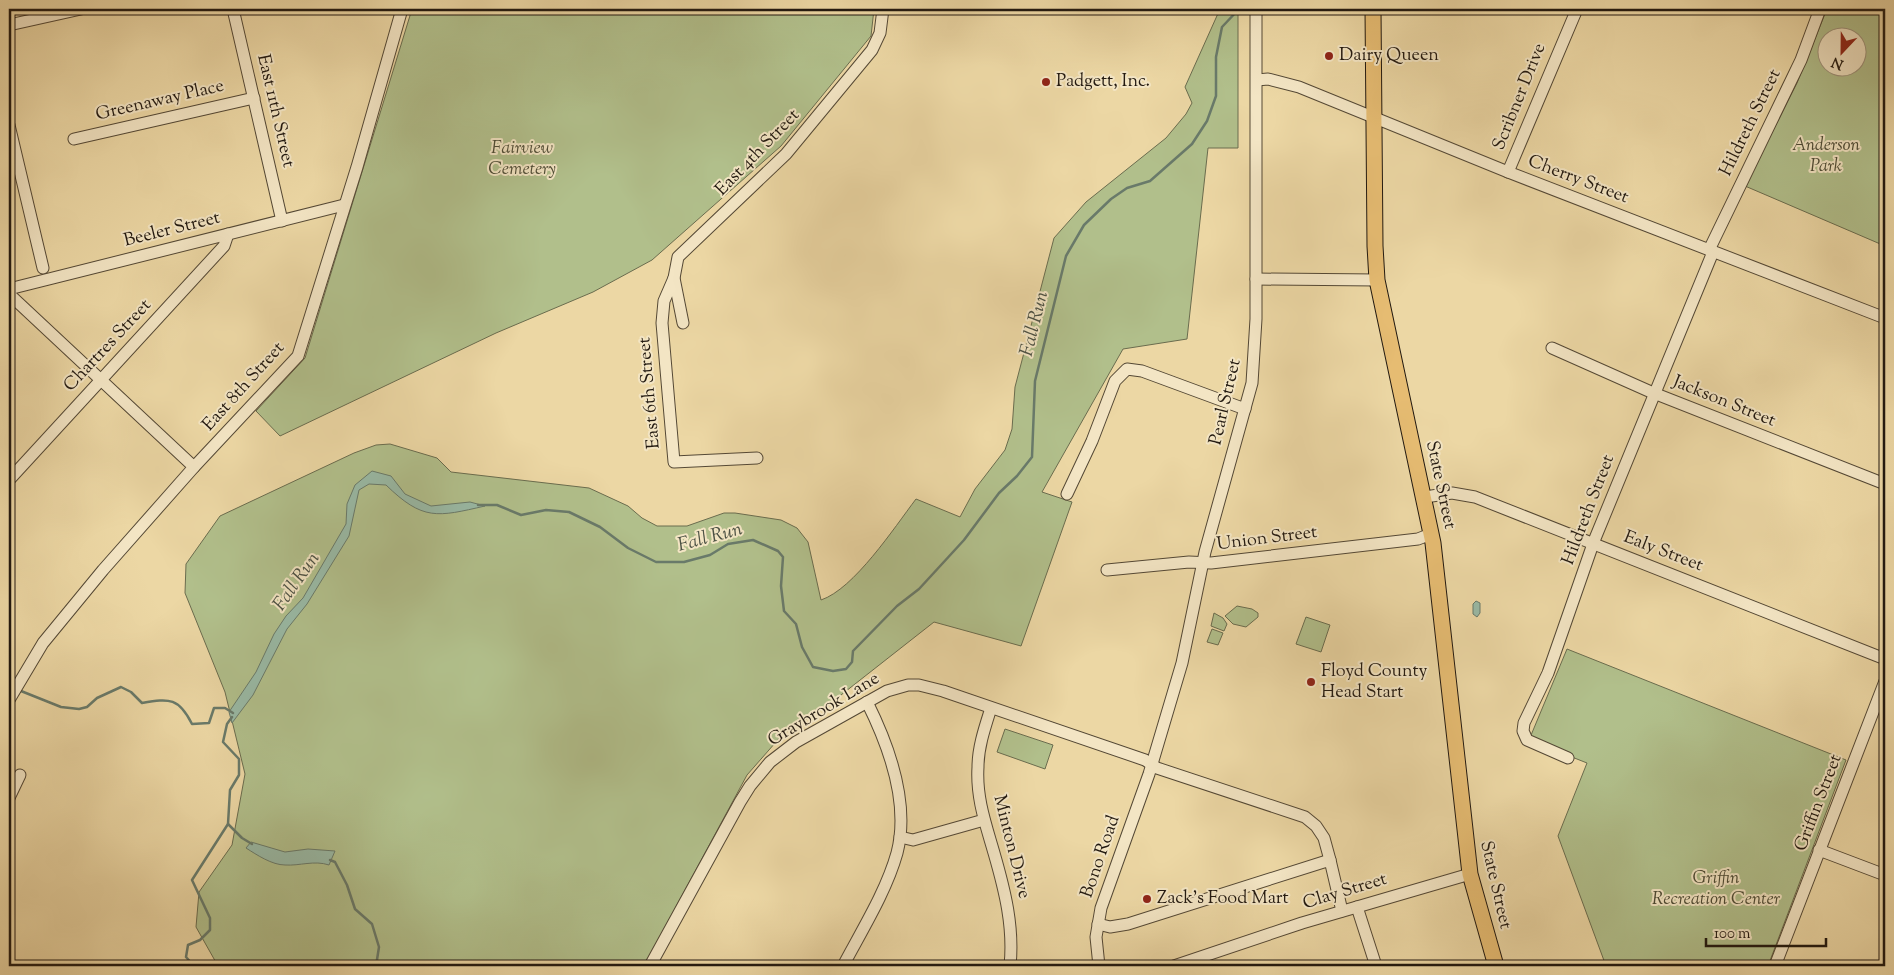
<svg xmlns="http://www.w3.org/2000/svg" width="1894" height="975" viewBox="0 0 1894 975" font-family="'Sorts Mill Goudy',serif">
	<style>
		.green { fill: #b1bf8b; stroke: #6a6c4e; fill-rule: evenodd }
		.water { fill: #99baa6; stroke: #697a6a }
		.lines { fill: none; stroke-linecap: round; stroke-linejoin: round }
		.stream { stroke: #697a6a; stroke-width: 2.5 }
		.minor-casing { stroke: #544835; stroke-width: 13 }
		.major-casing { stroke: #221910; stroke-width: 17 }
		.minor { stroke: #f3e5c4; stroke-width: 11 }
		.major { stroke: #e6bc72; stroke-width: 15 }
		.poi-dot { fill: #8f2418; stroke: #f3e5c4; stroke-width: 2 }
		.labels { text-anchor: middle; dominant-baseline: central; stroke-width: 4; stroke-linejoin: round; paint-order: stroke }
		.poi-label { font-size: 18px; fill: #221910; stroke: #f3e5c4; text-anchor: start }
		.street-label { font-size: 18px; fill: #221910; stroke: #f3e5c4 }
		.park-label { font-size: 18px; font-style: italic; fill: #4d4b35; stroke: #f3e5c4 }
		.water-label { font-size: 19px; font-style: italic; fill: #4c5144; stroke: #f3e5c4 }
	</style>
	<rect width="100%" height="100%" fill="#ecd7a4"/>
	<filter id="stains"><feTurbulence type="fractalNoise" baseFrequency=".004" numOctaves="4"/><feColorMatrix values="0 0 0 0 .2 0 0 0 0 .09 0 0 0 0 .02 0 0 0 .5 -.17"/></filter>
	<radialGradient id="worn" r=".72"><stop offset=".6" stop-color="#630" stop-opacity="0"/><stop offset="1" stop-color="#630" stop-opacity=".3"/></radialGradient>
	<g class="green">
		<polygon points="412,9 874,9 871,36 781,146 652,260 593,292 496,333 280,436 256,411 305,358"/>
		<path d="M 1220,9 L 1238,9 L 1238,148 L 1208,148 L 1187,339 L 1123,349 L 1042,492 L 1072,502 L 1021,646 L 934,622 L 827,706 L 783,734 L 747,775 L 644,966 L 218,966 L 196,927 L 199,892 L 232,845 L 245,774 L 225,692 L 185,593 L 186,564 L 220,516 L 354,453 L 376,445 L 390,444 L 437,458 L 451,472 L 589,488 L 628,506 L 642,518 L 657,526 L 687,526 L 724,513 L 735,513 L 781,520 L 797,528 L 808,542 L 821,600 C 854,589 894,528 916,499 L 960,517 L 975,489 L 1005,450 L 1012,429 L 1015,387 L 1054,238 L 1086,202 L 1166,138 L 1186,114 L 1192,103 L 1185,87 Z"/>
		<path d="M 1827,9 L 1885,9 L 1885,246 L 1745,186 L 1797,83 ZM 1826,38 L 1856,38 L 1856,68 L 1826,68 Z"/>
		<polygon points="1237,606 1252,609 1258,613 1258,617 1246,627 1233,624 1225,616"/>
		<polygon points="1214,613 1223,618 1227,624 1224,631 1211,626"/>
		<polygon points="1306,617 1330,625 1321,652 1296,644"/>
		<polygon points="1212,629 1223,633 1218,645 1207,642"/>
		<polygon points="1567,649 1846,760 1768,966 1606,966 1558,836 1587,763 1529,740"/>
		<polygon points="1005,729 1053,745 1045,769 997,752"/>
	</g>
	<g class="water">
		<path d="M 372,471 L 391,476 L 405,494 L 431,506 L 470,502 L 485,506 C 437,517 423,521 386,485 L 369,484 L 359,490 L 349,536 L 307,604 L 287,629 L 253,695 L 232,723 L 229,712 L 256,672 L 274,634 L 286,616 L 303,598 L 346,524 L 347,504 L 355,485 Z"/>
		<polygon points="1476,601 1480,603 1480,613 1477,617 1473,614 1473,604"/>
		<path d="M 251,842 L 285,852 L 308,849 L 335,851 L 329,865 C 314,860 300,866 285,865 C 272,865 257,855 246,848 Z"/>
	</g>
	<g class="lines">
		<g class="stream">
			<polyline points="478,505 497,505 521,515 546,510 569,512 600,527 628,548 656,562 684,562 710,555 728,544 753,540 778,551 783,557 781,586 784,611 796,624 802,647 813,667 833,671 846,669 852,662 853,651 897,606 919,589 964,540 999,493 1017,476 1032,457 1035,381 1066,256 1084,225 1111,199 1127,188 1150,181 1192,144 1207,121 1216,96 1216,57 1222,27 1239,9"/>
			<path d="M 21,691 L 61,707 L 79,709 L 87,707 L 97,698 L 121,687 L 131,692 L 142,703 C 170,698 179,698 192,724 L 209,723 L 214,708 L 225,708 L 233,713"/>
			<polyline points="228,824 242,838 252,844"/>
			<polyline points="330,860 335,862 347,885 355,909 372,924 379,947 376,966"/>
			<polyline points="194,966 186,957 188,945 200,940 210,930 210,918 192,880 228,824 230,790 239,775 239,759 223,742 227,724 232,717"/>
		</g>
		<g class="minor-casing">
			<g id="minor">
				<polyline points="233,9 282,221"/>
				<polyline points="9,25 81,9"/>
				<polyline points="1257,80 1268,79 1299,87 1508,172 1885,318"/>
				<polyline points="9,125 43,268"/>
				<polyline points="74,139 254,98"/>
				<polyline points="1508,172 1577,9"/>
				<polyline points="1709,250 1801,60 1820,9"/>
				<polyline points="674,278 664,301 662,323 674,462 757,458"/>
				<polyline points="1256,279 1377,280"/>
				<polyline points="9,289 344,205"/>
				<polyline points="9,294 194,467"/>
				<polyline points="683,323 674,278 678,257 786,154 872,50 880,33 883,9"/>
				<polyline points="1552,348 1651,392 1885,484"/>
				<polyline points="9,480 224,246 228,234"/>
				<polyline points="1067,494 1092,441 1115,381 1127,369 1142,371 1245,409"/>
				<polyline points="1425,497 1452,493 1475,497 1885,659"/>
				<polyline points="1107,570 1189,562 1211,563 1418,539 1431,534"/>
				<polyline points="9,700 43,643 103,570 194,467 298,356 357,167 402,9"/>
				<path d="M 991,708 C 985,727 978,747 978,767 C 976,798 986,825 994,853 C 1005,891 1014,927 1010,966"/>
				<polyline points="1568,758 1527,740 1523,731 1524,723 1548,673 1594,541 1713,252"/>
				<polyline points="9,798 20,775"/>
				<polyline points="900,837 913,840 984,820"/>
				<polyline points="1819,850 1885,875"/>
				<polyline points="1357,907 1376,966"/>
				<polyline points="1098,924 1110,927 1128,924 1330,860 1342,911"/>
				<polyline points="650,966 740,802 750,786 770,762 796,742 887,691 908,685 919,685 943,691 1145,760 1157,768 1305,817 1316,826 1324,838 1330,860"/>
				<path d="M 843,966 C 862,930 886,892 897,853 C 910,803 889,746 867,702"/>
				<polyline points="1099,966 1096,937 1101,908 1149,774 1182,663 1205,552 1252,383 1256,319 1256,9"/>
				<polyline points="1174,966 1302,923 1470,874"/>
				<polyline points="1775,966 1885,681"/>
			</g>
		</g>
		<g class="major-casing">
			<polyline id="major" points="1373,9 1375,246 1377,280 1433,543 1470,874 1496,966"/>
		</g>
		<use href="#minor" class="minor"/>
		<use href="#major" class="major"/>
	</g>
	<g class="poi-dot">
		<circle cx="1329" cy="56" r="5"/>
		<circle cx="1046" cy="82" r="5"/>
		<circle cx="1311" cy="682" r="5"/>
		<circle cx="1147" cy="899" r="5"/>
	</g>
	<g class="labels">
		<g class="poi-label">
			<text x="1339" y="56">Dairy Queen</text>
			<text x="1056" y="82">Padgett, Inc.</text>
			<text x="1321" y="672">Floyd County<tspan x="1321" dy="21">Head Start</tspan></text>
			<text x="1157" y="899">Zack's Food Mart</text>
		</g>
		<g class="street-label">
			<text transform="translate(1520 97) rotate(-68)">Scribner Drive</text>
			<text transform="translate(160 101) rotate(-13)">Greenaway Place</text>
			<text transform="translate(275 111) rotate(77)">East 11th Street</text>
			<text transform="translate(1751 123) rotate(-64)">Hildreth Street</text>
			<text transform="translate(758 153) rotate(-46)">East 4th Street</text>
			<text transform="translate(1578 180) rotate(21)">Cherry Street</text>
			<text transform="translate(172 230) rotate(-14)">Beeler Street</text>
			<text transform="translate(108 346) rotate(-47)">Chartres Street</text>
			<text transform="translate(244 387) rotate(-48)">East 8th Street</text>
			<text transform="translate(650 393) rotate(-95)">East 6th Street</text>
			<text transform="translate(1226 402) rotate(-77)">Pearl Street</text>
			<text transform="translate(1724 402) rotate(22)">Jackson Street</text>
			<text transform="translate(1440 485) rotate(78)">State Street</text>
			<text transform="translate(1589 510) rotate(-69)">Hildreth Street</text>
			<text transform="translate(1267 539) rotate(-7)">Union Street</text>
			<text transform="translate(1663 552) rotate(21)">Ealy Street</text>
			<text transform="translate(824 710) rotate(-31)">Graybrook Lane</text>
			<text transform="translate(1819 803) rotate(-69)">Griffin Street</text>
			<text transform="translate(1011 847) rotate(76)">Minton Drive</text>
			<text transform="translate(1101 857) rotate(-71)">Bono Road</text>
			<text transform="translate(1495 885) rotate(77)">State Street</text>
			<text transform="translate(1345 892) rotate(-17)">Clay Street</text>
		</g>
		<g class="park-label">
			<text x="1826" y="146">Anderson<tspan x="1826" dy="21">Park</tspan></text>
			<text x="522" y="149">Fairview<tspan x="522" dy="21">Cemetery</tspan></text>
			<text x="1716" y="879">Griffin<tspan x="1716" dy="21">Recreation Center</tspan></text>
		</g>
		<g class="water-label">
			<text transform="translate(1035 324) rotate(-76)">Fall Run</text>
			<text transform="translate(710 538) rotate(-15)">Fall Run</text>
			<text transform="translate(297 582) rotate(-55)">Fall Run</text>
		</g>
	</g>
	<rect width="1894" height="975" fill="none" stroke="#ecd7a4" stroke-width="30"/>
	<rect x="10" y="10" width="1874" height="955" fill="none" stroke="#221910" stroke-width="2.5"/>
	<rect x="15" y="15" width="1864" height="945" fill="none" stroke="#221910"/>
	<g transform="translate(1842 52) rotate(202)"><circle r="24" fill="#f3e5c4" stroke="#9f937c"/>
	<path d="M0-4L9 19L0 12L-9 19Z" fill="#8f2418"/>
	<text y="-8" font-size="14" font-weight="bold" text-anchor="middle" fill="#221910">N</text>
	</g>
	<path d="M1706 938v8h120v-8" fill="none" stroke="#221910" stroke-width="2.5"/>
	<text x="1714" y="938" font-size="15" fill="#221910" stroke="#f3e5c4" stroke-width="4" paint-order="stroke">100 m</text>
	<rect width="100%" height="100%" filter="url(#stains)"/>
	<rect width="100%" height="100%" fill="url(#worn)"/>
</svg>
